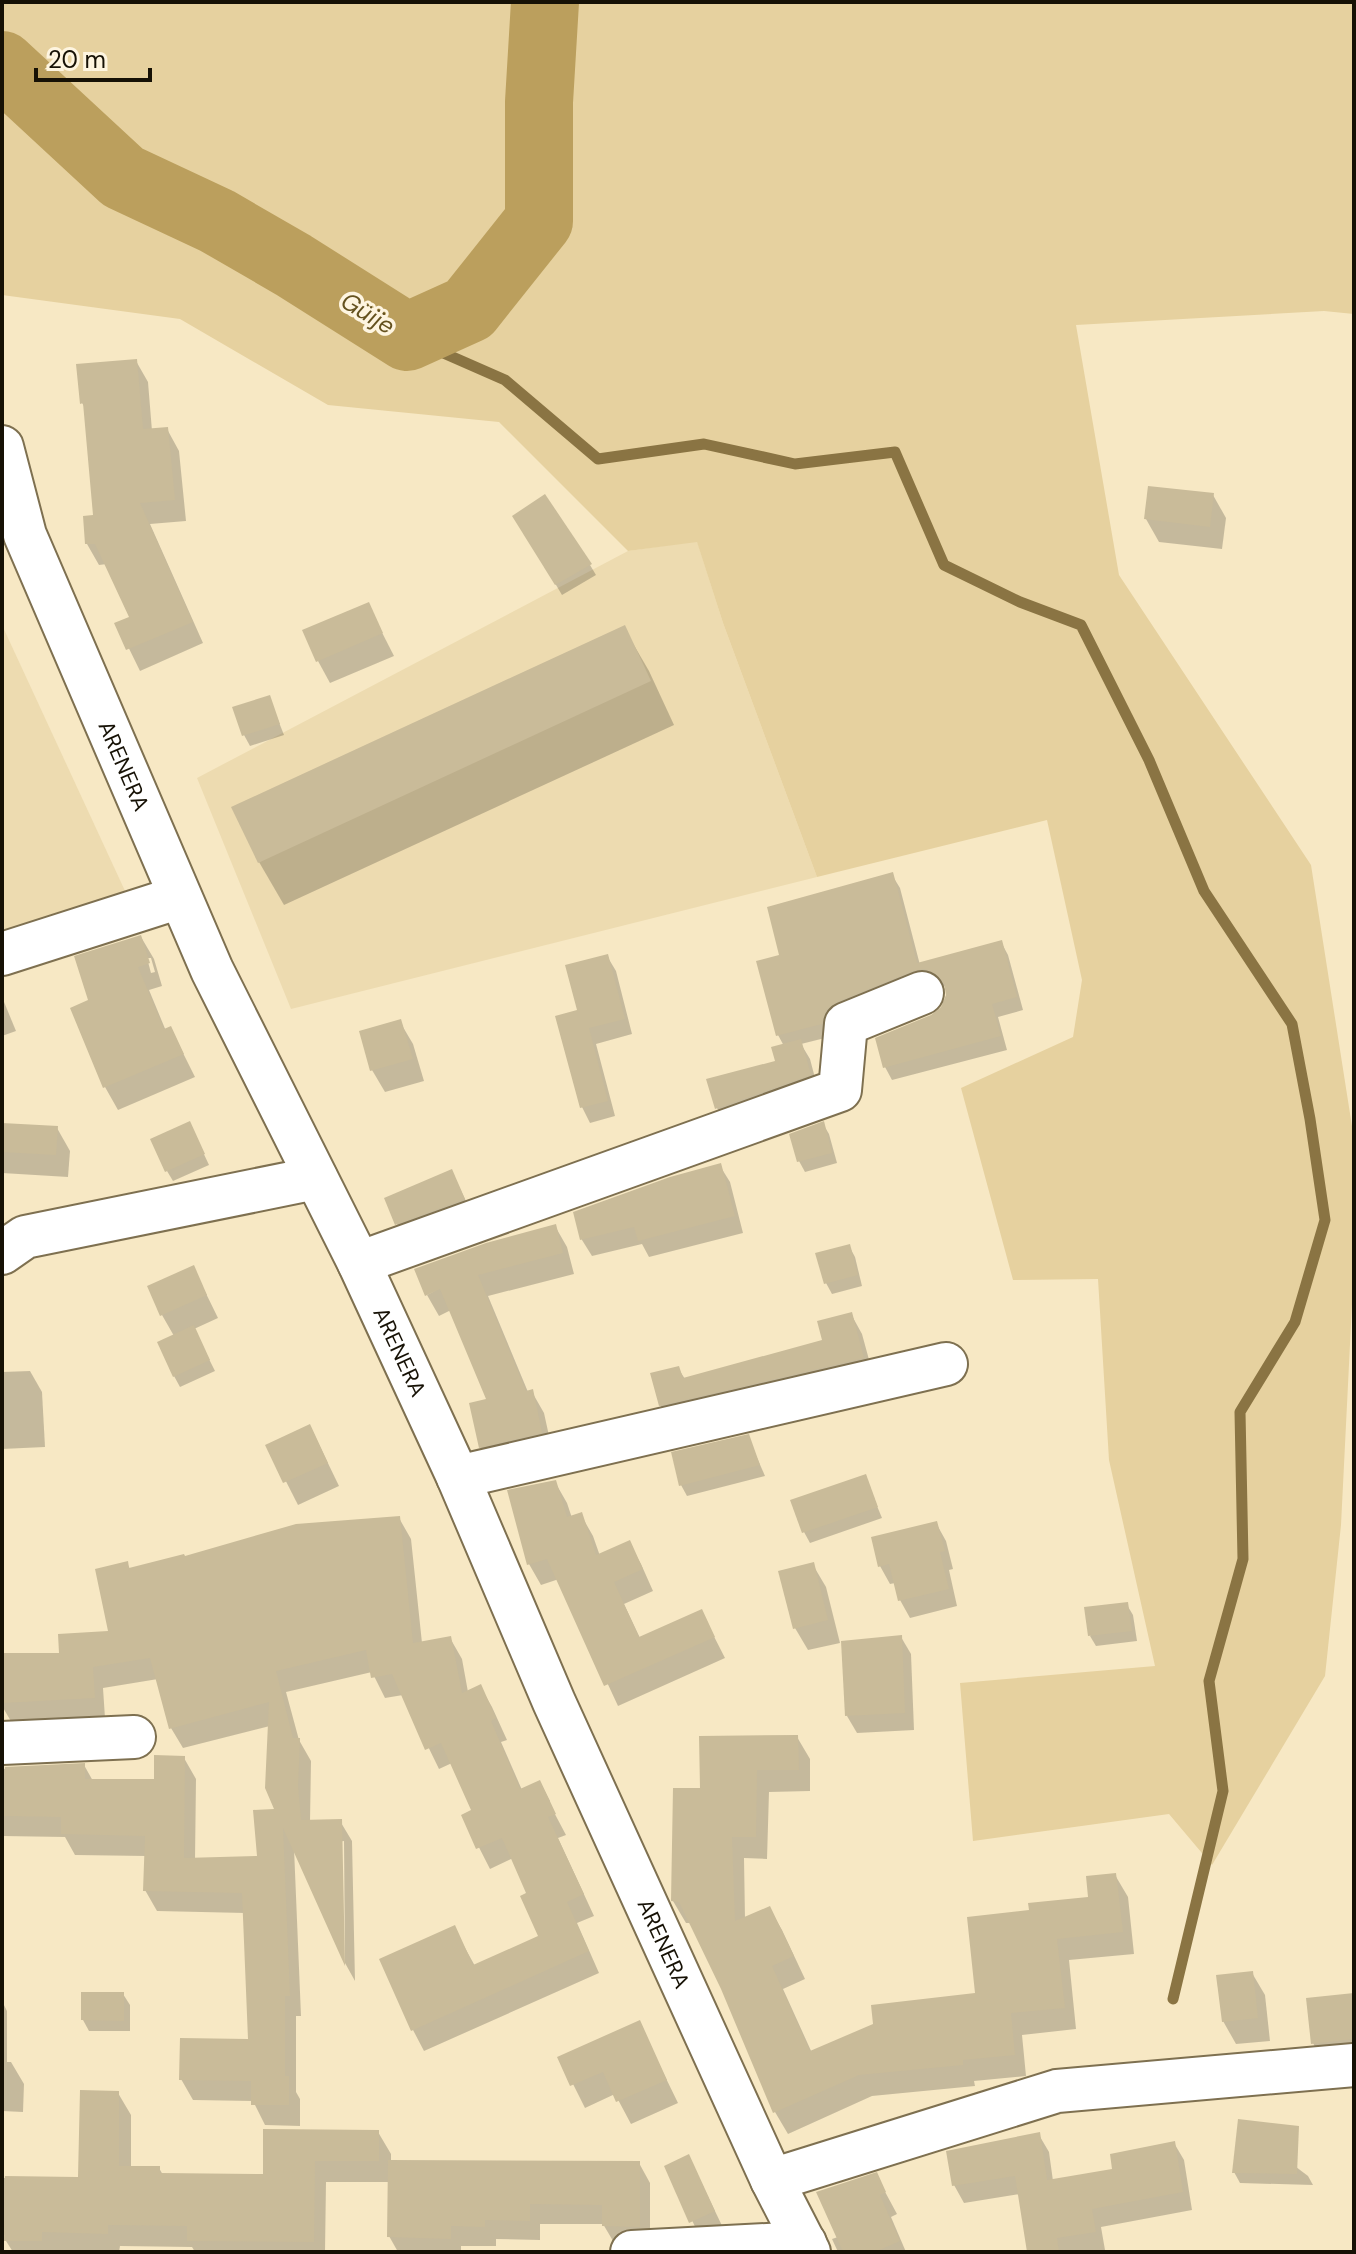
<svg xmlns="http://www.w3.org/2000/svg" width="1356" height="2254" viewBox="0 0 1356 2254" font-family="'DM Sans',sans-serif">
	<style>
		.built { fill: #eddbb0 }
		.green { fill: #e6d19f }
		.shadow { fill: #0003; fill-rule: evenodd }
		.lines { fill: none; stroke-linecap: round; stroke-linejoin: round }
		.stream { stroke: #8a7443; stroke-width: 11 }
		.river { stroke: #bb9f5d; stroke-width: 68 }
		.building { fill: #c9bb99 }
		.minor-casing { stroke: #7e7050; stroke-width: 46 }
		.minor { stroke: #fff; stroke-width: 42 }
		.labels { text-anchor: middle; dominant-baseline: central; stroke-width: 7; stroke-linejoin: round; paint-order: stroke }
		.street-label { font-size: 22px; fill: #161105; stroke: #fef5e0 }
		.water-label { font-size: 24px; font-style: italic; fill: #65521f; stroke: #fef5e0 }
	</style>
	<rect width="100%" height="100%" fill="#f7e8c4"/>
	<g class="built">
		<polygon points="697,541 723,623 817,877 291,1009 197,778 628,551"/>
		<polygon points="2,625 132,906 2,944"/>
	</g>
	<polygon class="green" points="2,2 1354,2 1354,314 1324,311 1076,325 1119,575 1311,865 1354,1139 1354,1264 1341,1525 1325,1676 1212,1865 1169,1814 973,1841 960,1683 1155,1666 1109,1460 1098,1279 1013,1280 961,1088 1073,1037 1082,980 1047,820 817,877 723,623 697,542 628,551 499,422 328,405 180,319 2,295"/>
	<g class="shadow">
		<polygon points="136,361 148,382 152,431 167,429 179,451 186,521 150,524 203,643 140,671 117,624 131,618 107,564 99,565 87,544 95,517 86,409 82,403"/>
		<polygon points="1213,495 1226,518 1222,549 1159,542 1146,519"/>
		<polygon points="515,516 590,565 596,575 562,595"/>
		<polygon points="368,605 394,656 330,683 318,661"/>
		<polygon points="624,628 649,671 674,725 284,905 259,862"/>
		<polygon points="269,697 284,735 250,746 244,735"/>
		<polygon points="892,875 900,888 920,965 1001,942 1008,955 1023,1010 998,1017 1007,1050 892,1080 885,1067 943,1008 948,996 946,987 933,982 829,1037 801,1044 810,1059 819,1093 727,1126 717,1108 777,1062 784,1046 778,1035 781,956"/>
		<path d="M 141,937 L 154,959 L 162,986 L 149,990 L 166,1031 L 171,1029 L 195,1077 L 118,1110 L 105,1087 L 73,1009 L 91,1001 ZM 147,958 L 151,958 L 155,972 L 151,973 Z"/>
		<polygon points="607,956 616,971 632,1034 596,1044 615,1116 590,1123 582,1107 579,1011"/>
		<polygon points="2,997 16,1031 2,1036"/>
		<polygon points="400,1022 413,1044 424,1081 385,1092 372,1070"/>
		<polygon points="823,1124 829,1134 837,1163 805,1172 799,1161"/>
		<polygon points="2,1125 57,1128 70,1151 68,1177 2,1173"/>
		<polygon points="195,1135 209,1165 173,1181 167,1171"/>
		<polygon points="720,1166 730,1182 743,1233 649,1257 642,1244 592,1256 582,1240 575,1213"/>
		<polygon points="452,1172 476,1222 410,1246 397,1224"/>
		<polygon points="555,1226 567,1247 574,1274 488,1296 528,1392 532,1392 544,1413 553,1454 493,1468 480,1447 489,1400 451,1310 439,1316 427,1295"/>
		<polygon points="849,1246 855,1257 862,1286 832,1294 826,1283"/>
		<polygon points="193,1267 218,1318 194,1329 215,1371 180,1387 174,1376 174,1336 162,1315"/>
		<polygon points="851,1314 862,1334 874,1378 672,1425 660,1405 678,1368 685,1379 824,1342"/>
		<polygon points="30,1371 42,1392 45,1447 2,1449 2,1372"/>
		<polygon points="310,1426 339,1486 298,1505 268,1446"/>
		<polygon points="748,1437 765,1476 687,1496 681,1485"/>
		<polygon points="865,1477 882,1518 810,1543 804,1532"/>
		<polygon points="555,1482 567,1503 572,1518 581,1515 593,1536 600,1556 629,1543 641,1564 653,1591 624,1604 640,1638 701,1611 725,1658 618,1706 559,1579 541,1585 529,1564"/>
		<polygon points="399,1518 411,1539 422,1643 450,1638 462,1659 468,1692 480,1686 492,1707 507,1740 501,1742 522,1790 540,1782 550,1801 548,1801 566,1835 558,1838 594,1916 577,1923 599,1973 424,2051 413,2030 454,1928 475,1966 541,1937 529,1894 513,1858 490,1869 463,1816 474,1811 452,1763 439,1769 403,1695 385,1698 372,1672 286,1692 299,1740 311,1761 310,1822 340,1821 352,1841 355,1981 345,1963 344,1841 294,1848 301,2016 296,2016 296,2092 300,2099 300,2126 265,2125 253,2101 193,2100 181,2079 250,2041 245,1913 157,1911 145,1890 146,1856 75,1855 65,1837 2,1836 2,1769 84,1765 93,1781 156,1781 184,1758 196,1779 195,1860 259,1858 277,1810 270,1726 183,1748 171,1728 158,1679 103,1688 105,1718 12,1723 2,1706 2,1655 62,1655 111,1633 127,1563 130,1569"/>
		<polygon points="936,1523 946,1541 953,1569 949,1570 957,1606 910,1618 900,1600 895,1583 890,1584 880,1566"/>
		<polygon points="813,1565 826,1587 840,1643 808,1650 795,1628"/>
		<polygon points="1127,1605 1133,1615 1137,1641 1096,1646 1090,1636"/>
		<polygon points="901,1637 911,1654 914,1730 857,1733 847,1716"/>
		<polygon points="797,1737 810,1759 810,1791 769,1792 767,1859 744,1858 745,1919 769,1908 782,1930 805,1979 783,1989 812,2053 977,1995 1031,1912 1090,1899 1115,1875 1128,1897 1134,1954 1069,1960 1076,2029 1022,2035 1026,2076 974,2081 975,2086 872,2096 788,2134 775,2112 723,1988 692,1923 686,1923 673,1901 702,1791"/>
		<polygon points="1252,1973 1265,1995 1270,2041 1236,2044 1223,2021"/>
		<polygon points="123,1994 130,2005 130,2031 89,2031 83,2020"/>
		<polygon points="1354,1995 1354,2050 1319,2054 1313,2043"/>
		<polygon points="2,2001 7,2011 7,2062 11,2062 24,2084 23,2112 2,2111"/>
		<polygon points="639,2023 678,2103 631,2124 615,2094 585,2108 560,2058"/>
		<polygon points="118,2093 131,2115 131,2168 159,2168 163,2175 265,2176 378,2132 391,2154 391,2162 639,2163 650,2183 650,2246 616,2246 603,2224 540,2224 540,2240 496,2239 496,2246 461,2246 461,2252 398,2252 389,2236 390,2182 326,2182 325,2252 195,2252 192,2247 120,2246 119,2252 13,2252 6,2241 6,2235 2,2235 2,2178 80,2179"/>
		<polygon points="1239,2124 1308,2176 1313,2185 1240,2183 1234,2172"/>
		<polygon points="1039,2135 1049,2152 1053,2181 1115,2171 1174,2143 1184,2160 1192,2210 1101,2227 1105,2250 1029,2252 1020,2194 964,2203 954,2185"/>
		<polygon points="689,2157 726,2234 704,2245 666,2167"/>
		<polygon points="876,2175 897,2214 891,2217 906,2252 838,2252 832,2239 838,2237"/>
	</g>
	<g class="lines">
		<polyline class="stream" points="407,337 505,380 598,459 704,444 795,464 895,452 944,565 1020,602 1081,625 1149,760 1204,891 1292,1024 1310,1119 1325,1220 1295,1322 1240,1412 1243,1559 1209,1681 1223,1791 1173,1999"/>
		<polyline class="river" points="2,65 123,177 217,221 293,265 407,337 469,309 539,221 539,102 545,2"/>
	</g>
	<g class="building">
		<polygon points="137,359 143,429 168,427 175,500 140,503 193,622 126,650 114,623 129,617 95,544 85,544 83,516 93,515 83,403 80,404 76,364"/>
		<polygon points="1148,486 1214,493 1210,527 1144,519"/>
		<polygon points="545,494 592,564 555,585 512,516"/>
		<polygon points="369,602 383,633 316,662 302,630"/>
		<polygon points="625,625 651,681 258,863 231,807"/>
		<polygon points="270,695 280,724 242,736 232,707"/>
		<polygon points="893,872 917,963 1002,940 1017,997 992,1004 1001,1036 883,1068 875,1038 931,1015 941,1007 946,995 944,983 936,974 924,969 913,971 837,1002 826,1010 822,1024 776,1036 756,961 779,955 767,907"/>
		<polygon points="141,935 150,963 138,967 164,1029 171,1026 184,1054 103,1088 70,1008 88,1000 74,956"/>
		<polygon points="608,954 625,1019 589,1028 608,1101 580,1108 555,1016 577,1010 565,965"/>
		<polygon points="401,1019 413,1059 370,1071 359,1031"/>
		<polygon points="801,1039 811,1075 715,1109 706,1079 775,1061 771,1047"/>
		<polygon points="190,1121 205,1154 165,1172 150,1139"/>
		<polygon points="824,1121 832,1153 797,1162 789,1134"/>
		<polygon points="2,1123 58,1126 56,1155 2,1152"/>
		<polygon points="721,1163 735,1216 638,1241 634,1227 580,1240 573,1212 670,1177"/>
		<polygon points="452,1169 465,1199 395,1225 384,1198"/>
		<polygon points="556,1224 563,1253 478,1275 526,1391 533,1389 542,1433 479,1448 469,1403 486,1399 440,1289 425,1296 414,1269 486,1243"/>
		<polygon points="850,1244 858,1275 824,1284 815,1253"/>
		<polygon points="194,1265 207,1295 160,1316 147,1286"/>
		<polygon points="852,1312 864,1358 659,1406 650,1373 679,1366 683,1378 822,1340 817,1321"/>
		<polygon points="194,1325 210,1360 173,1377 157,1342"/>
		<polygon points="310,1424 328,1463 283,1483 265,1445"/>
		<polygon points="749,1434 760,1465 679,1486 671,1452"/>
		<polygon points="866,1474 878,1507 802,1533 790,1500"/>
		<polygon points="556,1480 567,1517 582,1512 596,1555 630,1540 643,1569 614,1582 639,1637 702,1609 715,1637 604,1686 547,1559 527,1565 507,1490"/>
		<polygon points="400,1516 413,1643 451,1636 462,1693 481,1684 496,1718 491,1721 520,1789 540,1780 556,1814 548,1817 584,1894 567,1902 589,1951 411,2031 379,1959 455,1925 473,1965 538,1936 520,1896 526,1893 502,1838 476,1849 461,1815 471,1810 441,1743 425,1750 392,1674 371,1678 366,1650 276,1671 293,1738 300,1738 298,1786 301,1820 342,1819 345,1966 283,1828 290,1996 285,1996 285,2076 289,2076 289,2105 251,2105 251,2081 179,2080 180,2038 248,2039 242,1893 143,1891 145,1836 61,1834 61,1817 4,1816 5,1767 85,1763 85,1779 154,1779 154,1755 185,1756 184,1858 257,1856 253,1810 274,1809 265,1788 269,1702 169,1729 150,1658 93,1667 95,1698 2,1703 2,1653 59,1653 58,1634 108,1631 95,1569 128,1561 129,1568 184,1554 185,1556 296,1524"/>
		<polygon points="937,1521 945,1551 940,1552 949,1589 898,1601 889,1564 878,1567 871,1537"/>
		<polygon points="814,1562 828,1620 793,1629 778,1571"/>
		<polygon points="1128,1602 1132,1631 1088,1636 1084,1607"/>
		<polygon points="902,1635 905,1713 845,1716 841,1641"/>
		<polygon points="798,1735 799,1770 757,1770 756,1837 732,1837 735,1921 770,1906 794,1956 772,1966 810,2051 873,2024 871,2005 975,1993 967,1917 1029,1910 1028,1903 1088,1897 1086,1876 1116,1873 1123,1932 1057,1939 1065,2008 1011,2013 1015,2055 963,2060 963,2065 859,2075 773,2113 721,1989 679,1902 671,1901 673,1788 700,1788 699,1736"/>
		<polygon points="1253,1971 1258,2018 1222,2022 1216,1975"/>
		<polygon points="81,1992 124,1992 124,2021 81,2020"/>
		<polygon points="1354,1993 1354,2039 1311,2044 1306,1998"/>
		<polygon points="640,2020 667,2080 616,2102 603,2072 570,2086 557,2057"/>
		<polygon points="80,2090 119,2091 119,2166 160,2166 160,2173 263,2174 263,2129 379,2130 379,2161 315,2161 314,2242 187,2241 187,2226 108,2225 108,2234 42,2232 42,2241 4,2241 5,2176 78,2177"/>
		<polygon points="1238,2119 1299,2126 1297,2174 1232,2173"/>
		<polygon points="1040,2132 1047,2180 1112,2169 1110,2154 1175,2141 1183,2192 1092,2209 1096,2232 1057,2238 1059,2252 1027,2252 1015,2176 952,2186 946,2151"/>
		<polygon points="689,2154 715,2211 689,2223 664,2166"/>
		<polygon points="388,2160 640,2161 640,2227 602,2226 602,2205 530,2204 530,2221 485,2220 485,2227 451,2226 451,2239 387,2237"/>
		<polygon points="877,2172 886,2192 880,2195 900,2241 875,2252 843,2252 816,2192"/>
	</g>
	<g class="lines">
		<g class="minor-casing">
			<g id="minor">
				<path id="s1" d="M 2,447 L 25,535 L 212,970 L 359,1263 L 458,1477 L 554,1702 L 772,2180 L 809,2252"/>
				<polyline points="2,954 180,897"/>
				<polyline points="2,1253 25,1237 316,1178"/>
				<polyline points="359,1263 840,1090 846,1024 922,993"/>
				<polyline points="458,1477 946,1364"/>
				<polyline points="2,1743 134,1737"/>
				<polyline points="772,2180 1057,2091 1354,2065"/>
				<polyline points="632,2252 805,2243"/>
			</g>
		</g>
		<use href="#minor" class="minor"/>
	</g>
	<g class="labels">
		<g class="street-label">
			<text stroke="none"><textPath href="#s1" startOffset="342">ARENERA</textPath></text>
			<text stroke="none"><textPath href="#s1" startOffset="990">ARENERA</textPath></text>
			<text stroke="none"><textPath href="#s1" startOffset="1638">ARENERA</textPath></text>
		</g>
		<g class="water-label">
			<text transform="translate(368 313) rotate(31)">Güije</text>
		</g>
	</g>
	<rect width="1356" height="2254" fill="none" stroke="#161105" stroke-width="8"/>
	<path d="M36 68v12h114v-12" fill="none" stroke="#161105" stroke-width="4"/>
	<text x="48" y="68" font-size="24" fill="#161105" stroke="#fef5e0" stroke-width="6" paint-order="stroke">20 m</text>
</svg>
